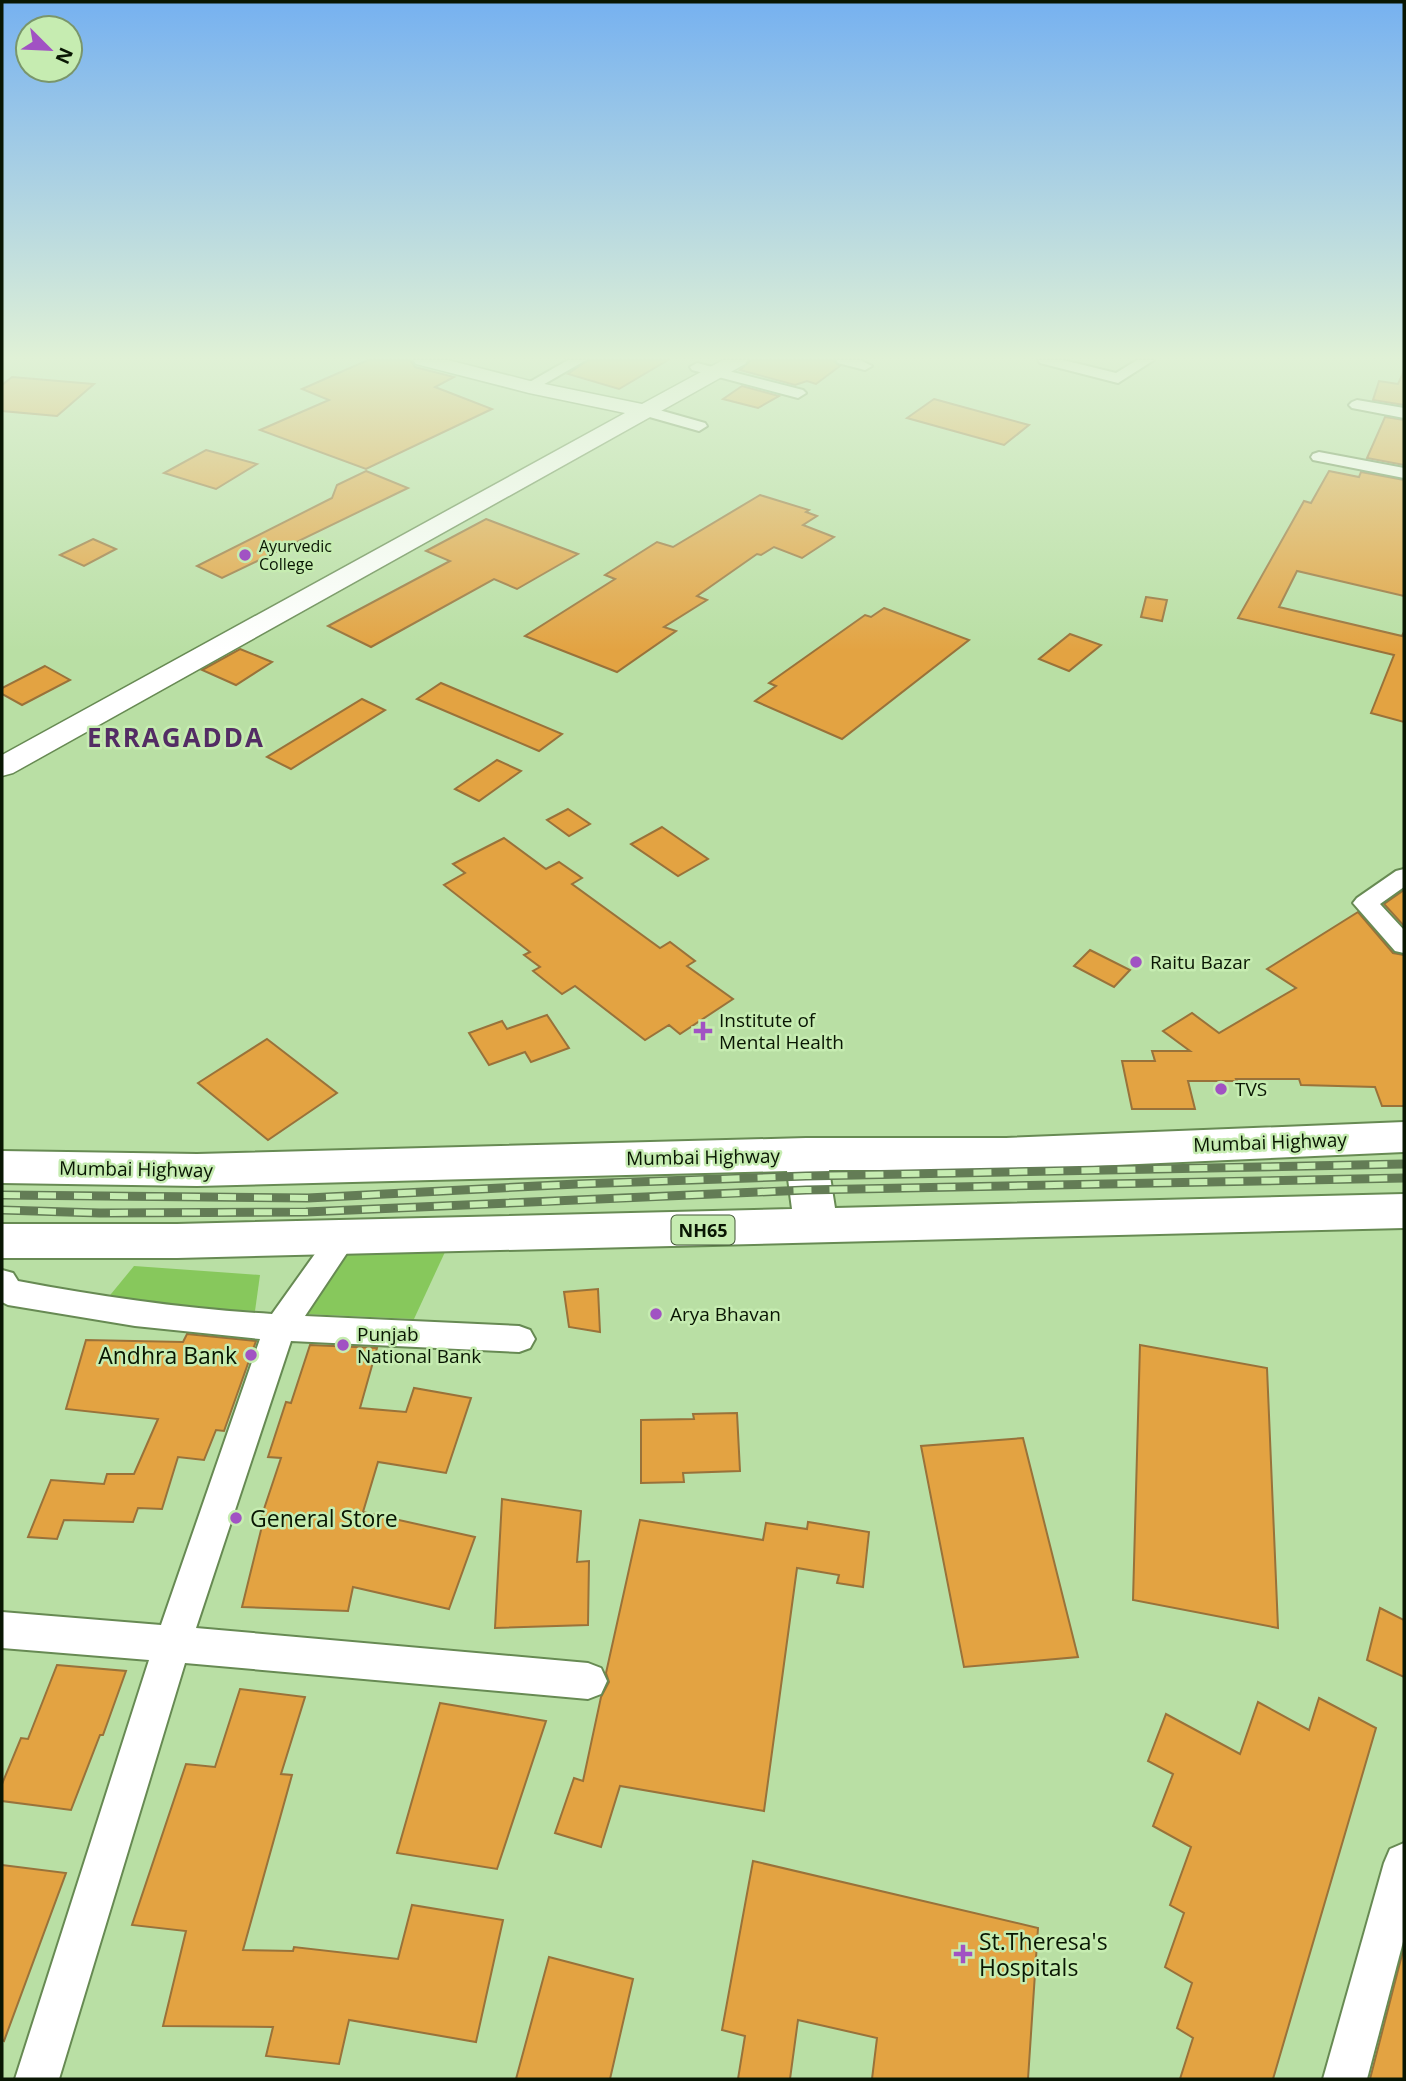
<svg xmlns="http://www.w3.org/2000/svg" width="1406" height="2081" viewBox="0 0 1406 2081" font-family="'Open Sans',sans-serif">
	<style>
		.green { fill: #87c85c }
		.building { fill: #e3a342; stroke: #99723a; stroke-width: 2 }
		.lines { fill: none; stroke-linecap: round; stroke-linejoin: round }
		.street-casing { stroke: #678a53; stroke-width: 4 }
		.secondary-casing { stroke: #678a53; stroke-width: 3 }
		.highway-casing { stroke: #678a53; stroke-width: 4 }
		.street { fill: #fff; fill-rule: evenodd }
		.secondary { fill: #fff; fill-rule: evenodd }
		.highway { fill: #fff; fill-rule: evenodd }
		.rail-casing { stroke: #637c55; stroke-width: 9 }
		.rail { stroke: #c6ecb1; stroke-width: 6; stroke-dasharray: 18; stroke-linecap: butt }
		.poi-dot { fill: #a152c3; stroke: #c6ecb1; stroke-width: 2.5 }
		.labels { text-anchor: middle; dominant-baseline: central; stroke-width: 5; stroke-linejoin: round; paint-order: stroke }
		.far-poi-label { font-size: 16px; fill: #091603; stroke: #c6ecb1; text-anchor: start }
		.shield { fill: #c6ecb1; stroke: #425637; stroke-width: 2 }
		.shield-label { font-size: 18px; font-weight: bold; fill: #091603 }
		.poi-label { font-size: 19px; fill: #091603; stroke: #c6ecb1; text-anchor: start }
		.street-label { font-size: 19px; fill: #091603; stroke: #c6ecb1 }
		.near-poi-label { font-size: 23px; fill: #091603; stroke: #c6ecb1; text-anchor: start }
		.district-label { font-size: 26px; font-weight: bold; letter-spacing: 2px; fill: #532d64; stroke: #c6ecb1 }
	</style>
	<rect width="100%" height="100%" fill="#b9dfa4"/>
	<g class="green">
		<polygon points="349,1247 445,1252 414,1319 305,1314"/>
		<polygon points="134,1266 260,1275 255,1311 102,1305"/>
	</g>
	<g class="building">
		<polygon points="368,360 410,360 415,367 454,377 435,387 492,409 366,469 260,430 329,400 302,389"/>
		<polygon points="588,360 668,360 619,389 568,374"/>
		<polygon points="751,360 833,360 840,366 816,384 807,381 795,385 740,370"/>
		<polygon points="1404,371 1404,405 1373,400 1379,381 1398,384"/>
		<polygon points="12,377 94,384 57,416 2,411 2,385"/>
		<polygon points="742,386 779,396 758,408 723,399"/>
		<polygon points="934,399 1029,425 1004,445 907,418"/>
		<polygon points="1385,417 1404,420 1404,465 1367,458"/>
		<polygon points="206,450 257,464 216,489 164,473"/>
		<polygon points="366,471 408,488 222,578 197,566 332,498 337,485"/>
		<polygon points="1329,471 1359,477 1361,472 1404,480 1404,596 1297,571 1279,607 1402,636 1404,632 1404,722 1371,713 1394,655 1238,618 1304,501 1311,503"/>
		<polygon points="760,495 809,510 806,512 817,516 803,525 834,537 802,558 774,547 761,555 757,554 697,596 707,600 664,627 676,631 617,672 525,636 615,579 605,575 657,542 673,547"/>
		<polygon points="486,519 578,554 517,589 494,579 371,647 328,626 450,561 426,551"/>
		<polygon points="93,539 116,549 84,566 60,555"/>
		<polygon points="1146,597 1167,600 1162,621 1141,617"/>
		<polygon points="884,608 969,640 842,739 755,701 776,686 769,683 865,615 871,617"/>
		<polygon points="1070,634 1101,645 1069,671 1039,659"/>
		<polygon points="240,649 272,662 236,685 202,670"/>
		<polygon points="45,666 70,680 22,705 2,694 2,688"/>
		<polygon points="441,683 562,734 539,751 417,699"/>
		<polygon points="362,699 385,710 291,769 267,757"/>
		<polygon points="497,760 521,771 479,801 455,789"/>
		<polygon points="568,809 590,824 569,836 547,820"/>
		<polygon points="662,827 708,859 678,876 631,844"/>
		<polygon points="504,838 546,869 559,862 582,878 572,884 660,948 670,942 695,961 687,966 733,999 680,1034 669,1025 645,1040 575,986 562,994 533,971 540,967 524,955 530,952 444,885 465,873 453,864"/>
		<polygon points="1404,890 1404,926 1384,904"/>
		<polygon points="1358,912 1393,953 1404,955 1404,1106 1382,1106 1375,1087 1301,1085 1299,1079 1236,1079 1237,1081 1188,1081 1195,1109 1132,1109 1122,1061 1155,1061 1152,1051 1190,1051 1163,1031 1192,1013 1219,1033 1296,988 1267,969"/>
		<polygon points="1090,950 1130,970 1114,987 1074,966"/>
		<polygon points="547,1015 569,1048 531,1062 525,1052 489,1065 469,1033 502,1021 507,1029"/>
		<polygon points="267,1039 337,1093 268,1140 198,1083"/>
		<polygon points="598,1289 600,1332 569,1327 564,1292"/>
		<polygon points="187,1334 256,1341 224,1431 216,1430 204,1460 178,1457 162,1509 138,1508 133,1522 64,1520 57,1539 28,1537 51,1480 104,1484 107,1474 134,1474 158,1419 66,1409 86,1340 183,1342"/>
		<polygon points="310,1345 377,1348 360,1408 406,1412 414,1388 471,1398 446,1473 378,1462 363,1512 475,1537 449,1609 353,1587 348,1611 242,1607 264,1518 261,1518 281,1458 268,1457 286,1402 291,1403"/>
		<polygon points="1140,1345 1267,1368 1278,1628 1133,1600"/>
		<polygon points="737,1413 740,1471 683,1473 684,1482 641,1483 641,1420 694,1419 693,1414"/>
		<polygon points="1023,1438 1078,1657 964,1667 921,1446"/>
		<polygon points="502,1499 581,1511 577,1562 589,1561 588,1625 495,1628"/>
		<polygon points="640,1520 763,1540 766,1523 807,1529 808,1522 869,1532 863,1587 837,1583 839,1575 797,1568 764,1811 620,1786 601,1847 555,1833 574,1778 583,1781 601,1697 609,1682 606,1673"/>
		<polygon points="1380,1608 1404,1620 1404,1677 1367,1660"/>
		<polygon points="57,1665 126,1671 103,1735 100,1735 71,1810 2,1801 2,1784 21,1738 28,1739"/>
		<polygon points="240,1689 305,1697 281,1774 292,1775 243,1950 293,1951 294,1947 398,1959 412,1905 503,1920 476,2042 349,2020 339,2064 266,2056 273,2027 163,2026 186,1931 132,1925 186,1764 215,1767"/>
		<polygon points="1319,1698 1376,1728 1273,2079 1180,2079 1193,2038 1177,2028 1192,1983 1165,1967 1184,1913 1170,1905 1191,1847 1153,1826 1173,1774 1148,1761 1166,1714 1240,1754 1258,1702 1309,1730"/>
		<polygon points="440,1703 546,1721 497,1869 397,1853"/>
		<polygon points="753,1861 1038,1928 1028,2079 872,2079 877,2038 798,2020 790,2079 738,2079 745,2036 722,2030"/>
		<polygon points="2,1865 66,1873 4,2041 2,2040"/>
		<polygon points="1404,1947 1404,2079 1370,2079"/>
		<polygon points="549,1957 633,1979 610,2079 516,2079"/>
	</g>
	<g class="lines">
		<g class="street-casing">
			<g id="street">
				<polygon points="568,360 586,360 534,390 529,392 521,387"/>
				<polygon points="836,360 860,360 872,366 865,370 838,363"/>
				<polygon points="1038,360 1063,360 1116,373 1137,360 1154,360 1118,383 1040,363"/>
				<polygon points="697,363 803,390 806,393 798,398 692,370 690,367"/>
				<polygon points="1357,400 1404,408 1404,418 1352,408 1349,405 1352,402"/>
				<polygon points="645,406 705,423 707,426 699,431 639,414 637,411 639,408"/>
				<polygon points="1319,452 1404,468 1404,478 1313,460 1311,457 1313,454"/>
				<polygon points="1404,869 1404,887 1380,904 1404,930 1404,953 1395,951 1353,903 1357,898 1396,871"/>
				<path d="M 342,1226 L 352,1230 L 357,1238 L 305,1316 L 519,1326 L 530,1330 L 535,1339 L 530,1348 L 519,1352 L 291,1341 L 196,1628 L 588,1663 L 601,1668 L 607,1681 L 601,1694 L 588,1699 L 185,1663 L 59,2079 L 15,2079 L 149,1660 L 2,1648 L 2,1612 L 161,1625 L 260,1339 L 135,1326 L 8,1305 L 2,1302 L 2,1270 L 13,1273 L 18,1281 C 102,1297 187,1309 272,1314 L 332,1230 Z"/>
				<polygon points="1404,1843 1404,1938 1367,2079 1323,2079 1384,1863 1390,1849"/>
			</g>
		</g>
		<g class="secondary-casing">
			<polygon id="secondary" points="413,360 448,360 530,381 642,404 723,360 748,360 745,364 13,773 2,776 2,755 625,413 529,393 416,364"/>
		</g>
		<g class="highway-casing">
			<polygon id="highway" points="1404,1122 1404,1152 1006,1170 829,1170 835,1208 1404,1194 1404,1228 177,1258 2,1258 2,1224 177,1224 792,1209 787,1171 197,1186 2,1183 2,1151 197,1154 806,1138 1006,1138"/>
		</g>
		<use href="#street" class="street"/>
		<use href="#secondary" class="secondary"/>
		<use href="#highway" class="highway"/>
		<g class="rail-casing">
			<g id="rail">
				<polyline points="2,1195 308,1198 577,1184 806,1176 1404,1164"/>
				<polyline points="2,1210 100,1213 306,1212 806,1190 1404,1178"/>
			</g>
		</g>
		<use href="#rail" class="rail"/>
	</g>
	<linearGradient id="sky" x2="0" y2="1"><stop stop-color="#76b1f0"/><stop offset="0.55" stop-color="#e0f1d6"/><stop offset="1" stop-color="#e0f1d6" stop-opacity="0"/></linearGradient>
	<rect width="1406" height="651" fill="url(#sky)"/>
	<g class="poi-dot">
		<circle cx="245" cy="555" r="7"/>
		<circle cx="1136" cy="962" r="7"/>
		<path d="M699.5 1020.5h7v7h7v7h-7v7h-7v-7h-7v-7h7z"/>
		<circle cx="1221" cy="1089" r="7"/>
		<circle cx="656" cy="1314" r="7"/>
		<circle cx="343" cy="1345" r="7"/>
		<circle cx="251" cy="1355" r="7"/>
		<circle cx="236" cy="1518" r="7"/>
		<path d="M959.5 1943.5h7v7h7v7h-7v7h-7v-7h-7v-7h7z"/>
	</g>
	<g class="labels">
		<g class="far-poi-label">
			<text x="259" y="546">Ayurvedic<tspan x="259" dy="18">College</tspan></text>
		</g>
		<rect class="shield" x="671.5" y="1215.5" width="63" height="29" rx="5"/>
		<g class="shield-label">
			<text x="703" y="1230">NH65</text>
		</g>
		<g class="poi-label">
			<text x="1150" y="962">Raitu Bazar</text>
			<text x="719" y="1020">Institute of<tspan x="719" dy="22">Mental Health</tspan></text>
			<text x="1235" y="1089">TVS</text>
			<text x="670" y="1314">Arya Bhavan</text>
			<text x="357" y="1334">Punjab<tspan x="357" dy="22">National Bank</tspan></text>
		</g>
		<g class="street-label">
			<text transform="translate(1270 1142) rotate(-2)">Mumbai Highway</text>
			<text transform="translate(703 1157) rotate(-1)">Mumbai Highway</text>
			<text transform="translate(136 1169) rotate(1)">Mumbai Highway</text>
		</g>
		<g class="near-poi-label">
			<text x="237" y="1355" text-anchor="end">Andhra Bank</text>
			<text x="250" y="1518">General Store</text>
			<text x="979" y="1941">St.Theresa's<tspan x="979" dy="26">Hospitals</tspan></text>
		</g>
		<g class="district-label">
			<text x="176" y="737">ERRAGADDA</text>
		</g>
	</g>
	<rect width="1406" height="2081" fill="none" stroke="#091603" stroke-width="7"/>
	<g transform="translate(49 49) rotate(114)"><circle r="33" fill="#c6ecb1" stroke="#7a966b" stroke-width="2"/>
	<path d="M0-5L12 26L0 18L-12 26Z" fill="#a152c3"/>
	<text y="-10" font-size="19" font-weight="bold" text-anchor="middle" fill="#091603">N</text>
	</g>
</svg>
